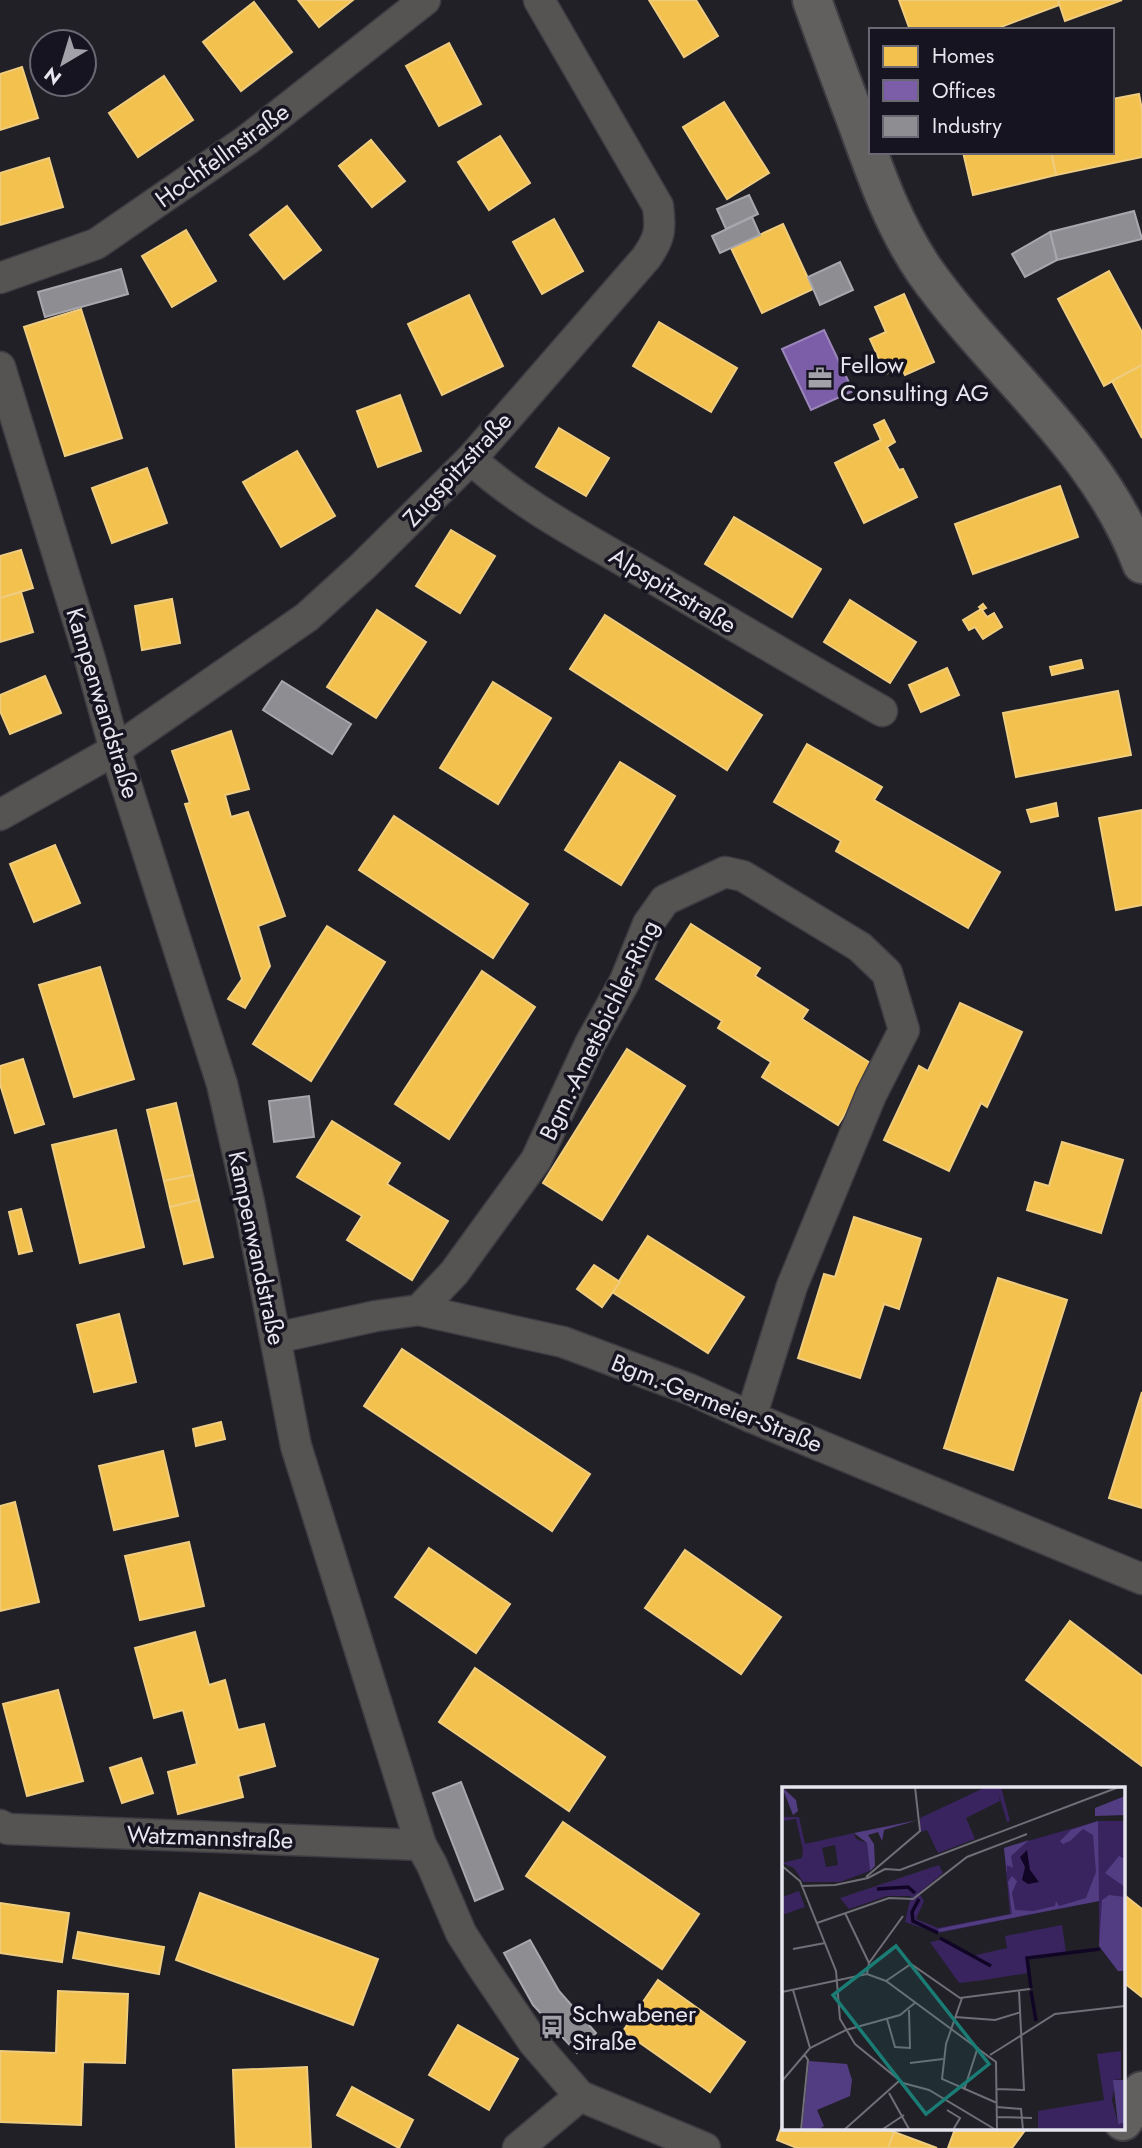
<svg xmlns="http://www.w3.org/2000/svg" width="1142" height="2148" viewBox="0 0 1142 2148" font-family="Jost,sans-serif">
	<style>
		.homes { fill: #f2c14e; stroke: #efcc7e; stroke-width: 2 }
		.offices { fill: #7b5ea7; stroke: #9b86bc; stroke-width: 2 }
		.industry { fill: #8d8d92; stroke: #a8a7ae; stroke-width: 2 }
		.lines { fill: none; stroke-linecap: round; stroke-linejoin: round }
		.street-casing { stroke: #3e3c42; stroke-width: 33 }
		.secondary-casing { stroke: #3e3c42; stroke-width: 42 }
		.street { stroke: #555453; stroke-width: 30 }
		.secondary { stroke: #61605e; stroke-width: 38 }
		.labels { text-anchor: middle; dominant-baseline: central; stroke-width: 7; stroke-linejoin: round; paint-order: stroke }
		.street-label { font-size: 24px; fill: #e7e5ee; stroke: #171421 }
		.poi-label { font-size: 24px; fill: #e7e5ee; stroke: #171421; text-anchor: start }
		.inset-river { fill: none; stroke: #110526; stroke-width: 3.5 }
		.inset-road { fill: none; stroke: #706f77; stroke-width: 2 }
		.view { fill: #1a7c74; fill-opacity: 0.15; stroke: #1a7c74; stroke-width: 3.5 }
		.inset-edge { fill: none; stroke: #e7e5ee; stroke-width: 3.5 }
	</style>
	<rect width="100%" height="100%" fill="#212027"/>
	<g class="homes">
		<polygon points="298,0 353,0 319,27"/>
		<polygon points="649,0 696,0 718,36 684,57"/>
		<polygon points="899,0 1058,0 1059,5 993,30 910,30"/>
		<polygon points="1058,0 1122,0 1065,21"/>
		<polygon points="254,2 292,52 241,91 203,42"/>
		<polygon points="449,43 481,104 439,126 406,66"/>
		<polygon points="22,67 38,118 0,130 0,74"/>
		<polygon points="164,76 193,120 138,157 109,113"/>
		<polygon points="1139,94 1142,110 1142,157 1056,175 1051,152 1112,152 1112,99"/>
		<polygon points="724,102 769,173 727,199 683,127"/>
		<polygon points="500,136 530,183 489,210 458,162"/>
		<polygon points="371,140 405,181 372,207 339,166"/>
		<polygon points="963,152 1051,152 1056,175 973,195"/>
		<polygon points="49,158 63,207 0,225 0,173"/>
		<polygon points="287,206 321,250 284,279 250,235"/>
		<polygon points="554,219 583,271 542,294 513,242"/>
		<polygon points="783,224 813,289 762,313 731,248"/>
		<polygon points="186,230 216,281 172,307 142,256"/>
		<polygon points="1109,271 1142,332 1142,365 1104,386 1058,299"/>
		<polygon points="904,294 934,362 905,375 901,367 886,374 870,339 886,332 875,307"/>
		<polygon points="469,295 503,366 442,395 408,324"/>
		<polygon points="81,309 122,438 65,456 24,327"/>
		<polygon points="659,322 737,368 711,412 633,366"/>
		<polygon points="1142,365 1142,438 1112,381"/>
		<polygon points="400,395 421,451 378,467 357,411"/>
		<polygon points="884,420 895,442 887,447 899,470 903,469 917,497 864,523 835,463 881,440 874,425"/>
		<polygon points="559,428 609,458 586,496 536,467"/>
		<polygon points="297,451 335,516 281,547 243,482"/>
		<polygon points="147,468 167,523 112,543 92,488"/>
		<polygon points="1060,486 1078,537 973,574 955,524"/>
		<polygon points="734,517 821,569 792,617 705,564"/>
		<polygon points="451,530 495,556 460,613 416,586"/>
		<polygon points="21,550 33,588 0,598 0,556"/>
		<polygon points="21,592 33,632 0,642 0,598"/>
		<polygon points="172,599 180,643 142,650 135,606"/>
		<polygon points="850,600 916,642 890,683 824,642"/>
		<polygon points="983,604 986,608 982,610 987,617 994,613 1002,627 983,639 975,627 969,630 963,620 981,609 979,607"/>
		<polygon points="377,610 426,642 376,718 327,687"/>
		<polygon points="605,615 762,715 727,770 570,669"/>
		<polygon points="1081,660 1083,668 1052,675 1050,667"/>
		<polygon points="947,668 959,695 921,712 909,685"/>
		<polygon points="45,676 61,713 10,734 0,711 0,695"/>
		<polygon points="493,682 551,718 498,804 440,768"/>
		<polygon points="1118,691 1131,755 1016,777 1003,713"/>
		<polygon points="231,731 249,789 225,795 231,817 248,812 285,916 258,926 270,966 245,1008 228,999 242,979 185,804 190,803 172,751"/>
		<polygon points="807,744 882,787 874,800 1000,872 968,928 836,851 841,841 774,802"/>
		<polygon points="620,762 675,796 621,885 565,850"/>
		<polygon points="1056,803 1058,816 1031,822 1027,810"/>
		<polygon points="1142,810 1142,905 1116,910 1099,818"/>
		<polygon points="394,816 528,904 493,958 359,870"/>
		<polygon points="55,845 80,903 34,922 10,864"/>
		<polygon points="691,924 760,968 755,976 808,1010 802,1019 875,1066 838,1125 762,1077 771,1062 718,1028 722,1021 656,979"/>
		<polygon points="327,926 385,962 311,1081 253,1044"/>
		<polygon points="100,967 134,1079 74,1097 39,985"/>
		<polygon points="482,971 535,1007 449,1139 395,1104"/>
		<polygon points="960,1003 1022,1032 987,1107 981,1103 949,1171 884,1140 919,1066 928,1071"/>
		<polygon points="627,1049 685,1086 602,1220 543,1183"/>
		<polygon points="23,1059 44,1124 15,1133 0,1084 0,1066"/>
		<polygon points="176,1103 193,1175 164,1181 147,1110"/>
		<polygon points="332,1121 400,1163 387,1184 448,1221 412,1280 347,1240 362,1216 297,1177"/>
		<polygon points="116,1130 144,1247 80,1263 52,1145"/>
		<polygon points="1062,1142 1123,1160 1101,1233 1027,1210 1035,1182 1049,1186"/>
		<polygon points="193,1175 199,1200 170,1207 164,1181"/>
		<polygon points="199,1200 213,1257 184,1264 170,1207"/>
		<polygon points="21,1209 32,1251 19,1254 9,1212"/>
		<polygon points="854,1217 921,1239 899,1309 884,1304 860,1378 798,1358 824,1274 835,1277"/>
		<polygon points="648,1236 744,1297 708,1353 612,1292"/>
		<polygon points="594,1265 620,1282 602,1307 577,1289"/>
		<polygon points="998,1278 1067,1300 1013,1470 944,1448"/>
		<polygon points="119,1314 136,1382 94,1392 77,1325"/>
		<polygon points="402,1349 590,1474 552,1531 364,1406"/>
		<polygon points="1142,1392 1142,1508 1109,1498"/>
		<polygon points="221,1422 225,1439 196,1446 193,1429"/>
		<polygon points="163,1451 178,1516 114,1530 99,1466"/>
		<polygon points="15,1502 39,1602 0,1611 0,1506"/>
		<polygon points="189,1542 204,1606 140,1620 125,1556"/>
		<polygon points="429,1548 510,1604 476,1653 395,1597"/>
		<polygon points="685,1550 781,1617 741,1674 645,1608"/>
		<polygon points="1070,1621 1142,1676 1142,1766 1026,1680"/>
		<polygon points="195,1632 209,1685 225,1680 238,1730 264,1724 275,1766 238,1776 243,1797 178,1814 168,1772 197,1764 183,1710 154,1718 135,1648"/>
		<polygon points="475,1668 605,1757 569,1811 439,1722"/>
		<polygon points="58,1690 83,1781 27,1796 3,1704"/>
		<polygon points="141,1758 153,1793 122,1803 110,1768"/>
		<polygon points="563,1822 699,1914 662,1969 526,1876"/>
		<polygon points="200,1893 378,1959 353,2025 176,1960"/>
		<polygon points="1123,1894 1142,1909 1142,1997 1123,1982"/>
		<polygon points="0,1903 69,1913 62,1962 0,1953"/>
		<polygon points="78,1932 164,1947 159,1974 73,1958"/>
		<polygon points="658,1980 745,2042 710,2092 623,2031"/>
		<polygon points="58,1991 128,1994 125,2063 83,2062 81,2125 0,2122 0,2051 56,2053"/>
		<polygon points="458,2025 518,2059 489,2110 429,2075"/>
		<polygon points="307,2067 311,2148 236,2148 233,2070"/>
		<polygon points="352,2087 413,2120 399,2148 337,2115"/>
		<polygon points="783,2123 783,2129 886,2129 894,2132 888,2148 797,2148 777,2140"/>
		<polygon points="955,2129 1026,2129 1012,2148 948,2148"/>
		<polygon points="894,2132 937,2148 888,2148"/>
	</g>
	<polygon class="offices" points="824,330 853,391 811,410 782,349"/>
	<g class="industry">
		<polygon points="749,195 758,214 726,229 717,209"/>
		<polygon points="1134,211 1142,239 1057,260 1050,232"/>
		<polygon points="752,217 760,235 720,253 712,236"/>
		<polygon points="1050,232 1057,260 1025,277 1012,254"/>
		<polygon points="840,262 853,290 820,305 808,277"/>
		<polygon points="121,269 128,294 45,317 38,292"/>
		<polygon points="282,681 351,724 332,754 263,710"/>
		<polygon points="309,1096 314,1137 274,1142 269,1101"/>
		<polygon points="461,1782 503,1889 475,1901 433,1793"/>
		<polygon points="530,1940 559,1991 596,2033 577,2053 533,2005 504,1953"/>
	</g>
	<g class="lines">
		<g class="street-casing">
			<g id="street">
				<polyline points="0,278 96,244 247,140 425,0"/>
				<polyline points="0,367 90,659 115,750 222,1084 249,1202 296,1446 421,1845 432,1865 461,1933 482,1966 534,2043 580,2096 705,2148"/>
				<path d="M 471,459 C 519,503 578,534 634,567 C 716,615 799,664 882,711"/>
				<path d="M 0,815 L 115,750 L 307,617 L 363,566 L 471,459 L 646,258 C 660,238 661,230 658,206 L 539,0"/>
				<polyline points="419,1310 454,1273 536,1160 590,1044 625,981 648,924 665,900 725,872 743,876 860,947 887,973 904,1030 871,1095 792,1286 751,1417"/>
				<polyline points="276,1338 376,1316 419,1310 563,1342 689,1389 751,1417 1142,1579"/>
				<polyline points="0,1825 8,1829 421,1845"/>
				<polyline points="518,2148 580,2096"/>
			</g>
		</g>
		<g class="secondary-casing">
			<g id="secondary">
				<path d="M 812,0 C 827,42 842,83 858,125 C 876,175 894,226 924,270 C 994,370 1098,446 1142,564"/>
				<polyline points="1123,2121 1142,2091"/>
			</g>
		</g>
		<use href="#street" class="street"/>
		<use href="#secondary" class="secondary"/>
	</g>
	<defs>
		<g id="office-bare" transform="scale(1.89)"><path d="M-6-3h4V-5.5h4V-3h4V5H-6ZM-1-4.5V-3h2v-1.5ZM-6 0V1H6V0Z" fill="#a2a0a8" stroke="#171421" stroke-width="2.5" paint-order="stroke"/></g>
		<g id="bus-bare" transform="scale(1.89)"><path d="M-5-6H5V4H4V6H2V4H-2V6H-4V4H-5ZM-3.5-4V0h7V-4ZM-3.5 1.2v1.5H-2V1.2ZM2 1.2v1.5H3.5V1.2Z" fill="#a2a0a8" stroke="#171421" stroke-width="2.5" paint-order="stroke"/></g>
	</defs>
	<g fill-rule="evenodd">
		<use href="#office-bare" x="820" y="378"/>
		<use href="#bus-bare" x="552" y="2027"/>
	</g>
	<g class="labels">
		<g class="street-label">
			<text transform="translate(222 155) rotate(-36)">Hochfellnstraße</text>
			<text transform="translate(457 469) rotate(-47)">Zugspitzstraße</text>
			<text transform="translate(673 590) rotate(31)">Alpspitzstraße</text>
			<text transform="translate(103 703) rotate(73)">Kampenwandstraße</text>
			<text transform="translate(599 1030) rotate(-64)">Bgm.-Ametsbichler-Ring</text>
			<text transform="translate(257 1248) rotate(78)">Kampenwandstraße</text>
			<text transform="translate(717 1403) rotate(22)">Bgm.-Germeier-Straße</text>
			<text transform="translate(210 1837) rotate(2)">Watzmannstraße</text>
		</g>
		<g class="poi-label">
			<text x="840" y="364">Fellow<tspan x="840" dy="28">Consulting AG</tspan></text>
			<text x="572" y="2013">Schwabener<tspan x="572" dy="28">Straße</tspan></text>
		</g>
	</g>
	<g transform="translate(782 1787)">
		<rect width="343" height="343" fill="#212027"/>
		<path d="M 204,0 L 219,0 L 228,34 L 225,35 L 216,5 L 218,14 L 184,31 L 193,52 L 156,66 L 145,43 L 138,45 L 138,31 ZM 0,30 L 17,30 L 23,57 L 72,46 L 74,52 L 85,56 L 88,84 L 58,95 L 21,95 L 12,81 L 0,76 L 20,71 L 21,63 L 14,32 L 0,34 ZM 53,58 L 56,78 L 44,80 L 40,61 ZM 316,34 L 343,34 L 343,184 L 336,184 L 317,159 L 317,114 L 156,146 L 123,135 L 129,109 L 105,109 L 67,122 L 58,111 L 157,78 L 161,86 L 137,106 L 142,114 L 134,132 L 156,141 L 228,127 L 222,61 ZM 17,104 L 23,120 L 0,128 L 0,110 ZM 280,138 L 284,166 L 245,171 L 246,186 L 202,193 L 177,196 L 148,155 L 158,153 L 190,169 L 225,161 L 223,149 ZM 339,264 L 339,293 L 334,292 L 330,313 L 336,337 L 343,336 L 343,343 L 256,343 L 256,324 L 322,313 L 315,267 Z" fill="#39245f" fill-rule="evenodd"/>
		<path d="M 0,0 L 14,13 L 16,24 L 11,28 ZM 343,9 L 343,28 L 313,29 L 313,21 ZM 136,33 L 102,43 L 100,54 L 96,45 L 86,48 L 92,57 L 93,79 L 88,84 L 85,56 L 72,46 ZM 316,34 L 317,114 L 157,145 L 156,142 L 230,127 L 226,95 L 230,89 L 235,94 L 230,106 L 233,123 L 251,124 L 273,119 L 274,114 L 277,119 L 304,111 L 314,85 L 311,48 L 301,42 L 288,54 L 281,57 L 278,54 L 289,43 ZM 247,53 L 229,69 L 231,81 L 225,78 L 225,88 L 222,61 ZM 337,69 L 343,72 L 343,100 L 323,86 ZM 327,108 L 343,110 L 343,184 L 336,184 L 317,159 L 320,113 ZM 27,274 L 65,277 L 70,293 L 68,309 L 35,323 L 42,339 L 36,343 L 20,343 ZM 331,293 L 343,293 L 343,336 L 336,337 Z" fill="#533d82"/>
		<path d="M 245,63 L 248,83 L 257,95 L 246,97 L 240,93 L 243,80 L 238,70 Z" fill="#110526"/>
		<path class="inset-river" d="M 95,102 L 126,100 L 133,106M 137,112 L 130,125 L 131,134 L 156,146M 158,151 L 209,179M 249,201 L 245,171 L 318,162M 249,204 L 254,234"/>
		<path class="inset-road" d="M 0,79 L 18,94 L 54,184 L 58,232 L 73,257 L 121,296 L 147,303 L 214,343M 84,90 L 138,44 L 133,0M 19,99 L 53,98 L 86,91 L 103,82 L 118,83 L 337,0M 63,126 L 87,176 L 85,187M 35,136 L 107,111 L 131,112 L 185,70 L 245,47M 11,162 L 43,156M 87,176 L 121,129M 104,194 L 129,177 L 178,211 L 248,202M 11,203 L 28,261M 0,205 L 85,187 L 104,194 L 214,275 L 215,342M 180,211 L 164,257 L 160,292 L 215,316M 173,230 L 213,233 L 239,225M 105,232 L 113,260 L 128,261 L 127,223M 208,268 L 273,227 L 343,219M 128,276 L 161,272M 0,294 L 28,261 L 64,243 L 118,228 L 134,215M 215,302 L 242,303 L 237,204M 182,303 L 196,260M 107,306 L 127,342M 215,320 L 239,322 L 241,343M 165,323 L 178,331 L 171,343M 215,330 L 250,331M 101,342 L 122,328M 19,343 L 26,273 L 22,267M 62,343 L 117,294"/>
		<path class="view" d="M 114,159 L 207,277 L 144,327 L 51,208 Z"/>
		<rect width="343" height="343" class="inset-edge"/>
	</g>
	<rect x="869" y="28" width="245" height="126" fill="#171421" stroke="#6a6873" stroke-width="2"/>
	<rect x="883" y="46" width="35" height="21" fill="#f2c14e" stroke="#6a6873" stroke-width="2"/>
	<text x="932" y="63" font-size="21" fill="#e7e5ee">Homes</text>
	<rect x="883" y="80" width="35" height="21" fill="#7b5ea7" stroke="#6a6873" stroke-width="2"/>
	<text x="932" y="98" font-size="21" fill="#e7e5ee">Offices</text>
	<rect x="883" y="116" width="35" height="21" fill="#8d8d92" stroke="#6a6873" stroke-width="2"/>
	<text x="932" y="133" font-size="21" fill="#e7e5ee">Industry</text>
	<g transform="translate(63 63) rotate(218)"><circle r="33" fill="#171421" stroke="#6a6873" stroke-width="2"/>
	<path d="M0-5L12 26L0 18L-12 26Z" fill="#a2a0a8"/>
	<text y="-10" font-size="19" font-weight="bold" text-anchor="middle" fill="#e7e5ee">N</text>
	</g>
</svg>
